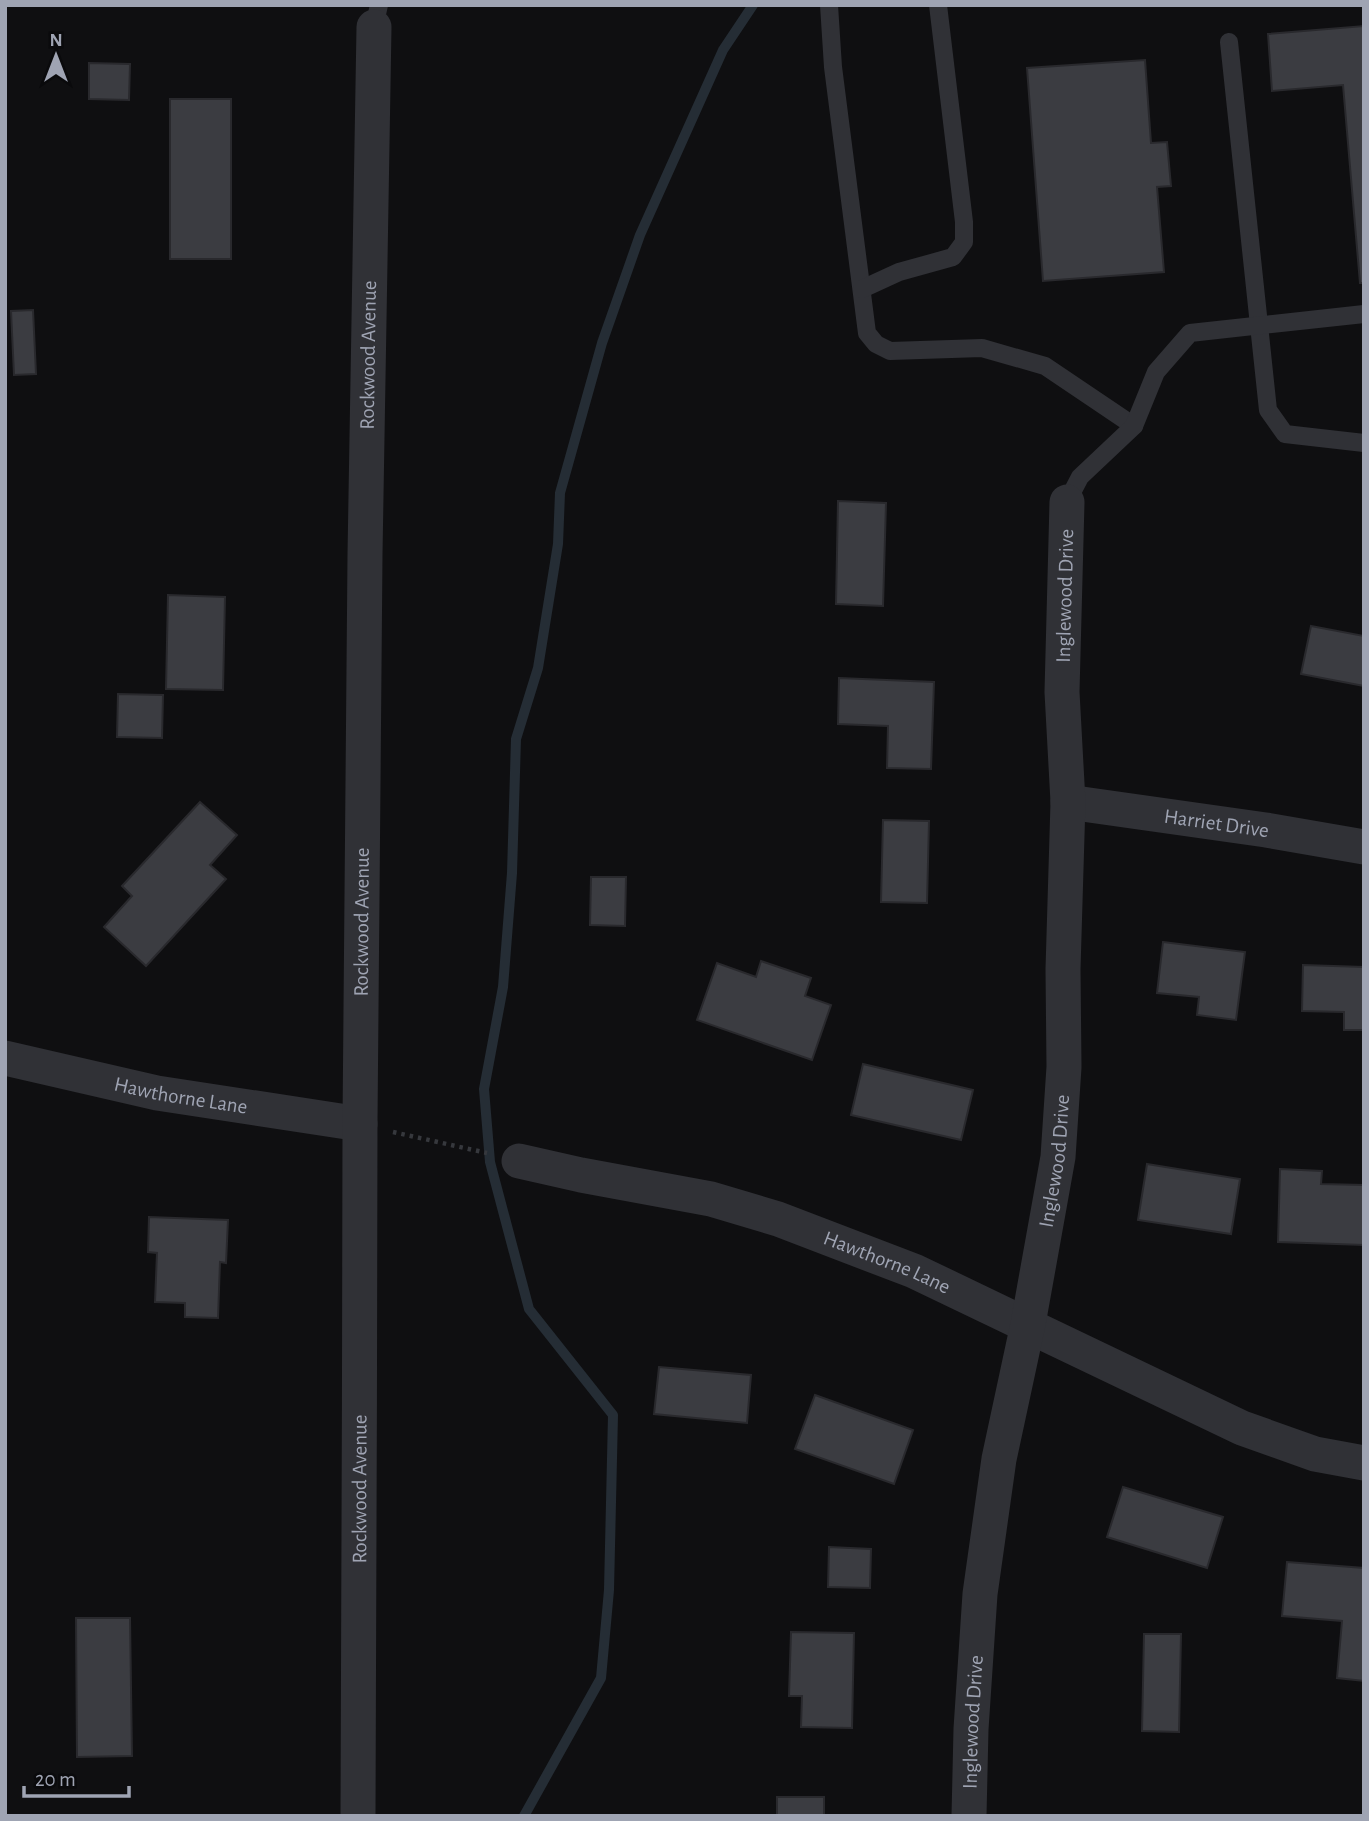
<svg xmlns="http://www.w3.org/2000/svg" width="1369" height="1821" viewBox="0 0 1369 1821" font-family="'Alegreya Sans',sans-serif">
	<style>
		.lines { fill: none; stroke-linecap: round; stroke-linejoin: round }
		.stream { stroke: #252d35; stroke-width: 10 }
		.building { fill: #3b3c41; stroke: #29292d; stroke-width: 2 }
		.path { stroke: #36383d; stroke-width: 4.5; stroke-dasharray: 3.5 5; stroke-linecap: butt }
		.service { stroke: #303136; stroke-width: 18 }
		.minor { stroke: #303136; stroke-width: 35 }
		.labels { text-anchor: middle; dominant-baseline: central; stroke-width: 7; stroke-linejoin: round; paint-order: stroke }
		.street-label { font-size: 21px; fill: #9fa4b3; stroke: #0a0a0c }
	</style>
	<rect width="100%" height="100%" fill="#0f0f11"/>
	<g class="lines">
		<polyline class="stream" points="524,1816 601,1678 609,1590 613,1415 529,1309 490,1162 484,1089 503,987 512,873 516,739 538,668 558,544 560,493 602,343 640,235 723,50 753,5"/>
	</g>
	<g class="building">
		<polygon points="1364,26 1364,283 1360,283 1343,85 1272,91 1268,34"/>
		<polygon points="1145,60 1151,143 1167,142 1171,186 1157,187 1164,272 1043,281 1027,68"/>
		<polygon points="89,63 130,64 129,100 89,99"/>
		<rect x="170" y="99" width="61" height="160"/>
		<polygon points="33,310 36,374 14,375 11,311"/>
		<polygon points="838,501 886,503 883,606 836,604"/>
		<polygon points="168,595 225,597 223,690 166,689"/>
		<polygon points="1311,626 1364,636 1364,686 1301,674"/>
		<polygon points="839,678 934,682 931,769 887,768 888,726 838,724"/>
		<polygon points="118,694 163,695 162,738 117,737"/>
		<polygon points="200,802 237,835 210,865 226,879 146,966 104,927 132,896 122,886"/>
		<polygon points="883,820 929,821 927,903 881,902"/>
		<polygon points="591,877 626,877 625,926 590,925"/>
		<polygon points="1163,942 1245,952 1236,1020 1197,1015 1199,997 1157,993"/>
		<polygon points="761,961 811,978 805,996 831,1005 812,1060 697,1020 717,963 756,977"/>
		<polygon points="1303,965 1364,967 1364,1030 1344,1030 1344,1012 1302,1011"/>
		<polygon points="863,1064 973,1090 961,1140 851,1115"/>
		<polygon points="1147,1164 1240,1179 1231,1234 1138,1220"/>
		<polygon points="1280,1169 1322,1171 1321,1184 1364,1185 1364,1245 1278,1242"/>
		<polygon points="149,1217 228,1220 226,1263 220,1262 218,1318 185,1317 185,1303 155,1302 157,1253 148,1252"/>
		<polygon points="659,1367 751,1375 747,1423 654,1414"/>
		<polygon points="815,1395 913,1430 894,1484 795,1449"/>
		<polygon points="1123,1487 1223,1517 1207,1568 1107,1537"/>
		<polygon points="829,1547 871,1549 870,1588 828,1587"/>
		<polygon points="1287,1562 1364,1568 1364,1681 1337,1678 1342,1621 1282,1616"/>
		<polygon points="76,1618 130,1618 132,1756 77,1757"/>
		<polygon points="791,1632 854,1633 852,1728 801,1727 802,1696 789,1696"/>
		<polygon points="1144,1634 1181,1634 1179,1732 1142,1731"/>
		<rect x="777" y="1797" width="47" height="19"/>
	</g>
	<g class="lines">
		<polyline class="path" points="393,1132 487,1153"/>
		<g class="service">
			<polyline points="829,5 833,67 867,333 876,344 890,351 982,348 1045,366 1134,426"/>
			<polyline points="374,27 379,5"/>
			<polyline points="1229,42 1268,410 1285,434 1364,443"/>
			<polyline points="862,289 899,272 953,257 964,242 964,222 938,5"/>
			<polyline points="1067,502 1080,477 1134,426 1156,372 1190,333 1364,314"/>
		</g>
		<g class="minor">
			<path id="s1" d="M 1068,802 L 1266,830 L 1364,847"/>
			<path id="s2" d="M 5,1058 L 157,1093 L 360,1124"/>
			<path id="s3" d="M 519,1161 L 581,1175 L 711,1199 L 778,1219 L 914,1271 L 1242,1428 L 1315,1454 L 1364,1463"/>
			<path id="s4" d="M 358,1816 C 360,1585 359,1354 360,1123 C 362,758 366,392 374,27"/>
			<path id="s5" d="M 969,1816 L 971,1729 L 980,1594 L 999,1459 L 1028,1324 L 1058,1157 L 1064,1067 L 1063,969 L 1068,802 L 1062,692 L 1067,502"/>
		</g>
	</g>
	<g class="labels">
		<g class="street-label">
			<text stroke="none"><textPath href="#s4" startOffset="1461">Rockwood Avenue</textPath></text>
			<text stroke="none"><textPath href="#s5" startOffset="1228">Inglewood Drive</textPath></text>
			<text stroke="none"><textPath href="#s1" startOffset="150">Harriet Drive</textPath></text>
			<text stroke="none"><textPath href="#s4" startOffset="894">Rockwood Avenue</textPath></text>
			<text stroke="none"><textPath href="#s2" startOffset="180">Hawthorne Lane</textPath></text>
			<text stroke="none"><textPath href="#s5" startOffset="662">Inglewood Drive</textPath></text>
			<text stroke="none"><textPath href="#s3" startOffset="383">Hawthorne Lane</textPath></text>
			<text stroke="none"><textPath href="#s4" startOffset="327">Rockwood Avenue</textPath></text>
			<text stroke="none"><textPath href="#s5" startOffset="94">Inglewood Drive</textPath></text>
		</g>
	</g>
	<rect width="1369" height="1821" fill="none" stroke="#9fa4b3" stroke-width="14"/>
	<g transform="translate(56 56)" stroke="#0a0a0c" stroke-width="5" paint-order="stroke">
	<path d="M0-5L12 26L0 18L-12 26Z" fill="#9fa4b3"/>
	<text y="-10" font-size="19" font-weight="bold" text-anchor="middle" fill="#9fa4b3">N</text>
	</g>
	<path d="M24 1786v10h105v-10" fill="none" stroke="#9fa4b3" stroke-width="3.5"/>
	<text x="35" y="1786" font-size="21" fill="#9fa4b3" stroke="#0a0a0c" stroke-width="5" paint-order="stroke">20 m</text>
</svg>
